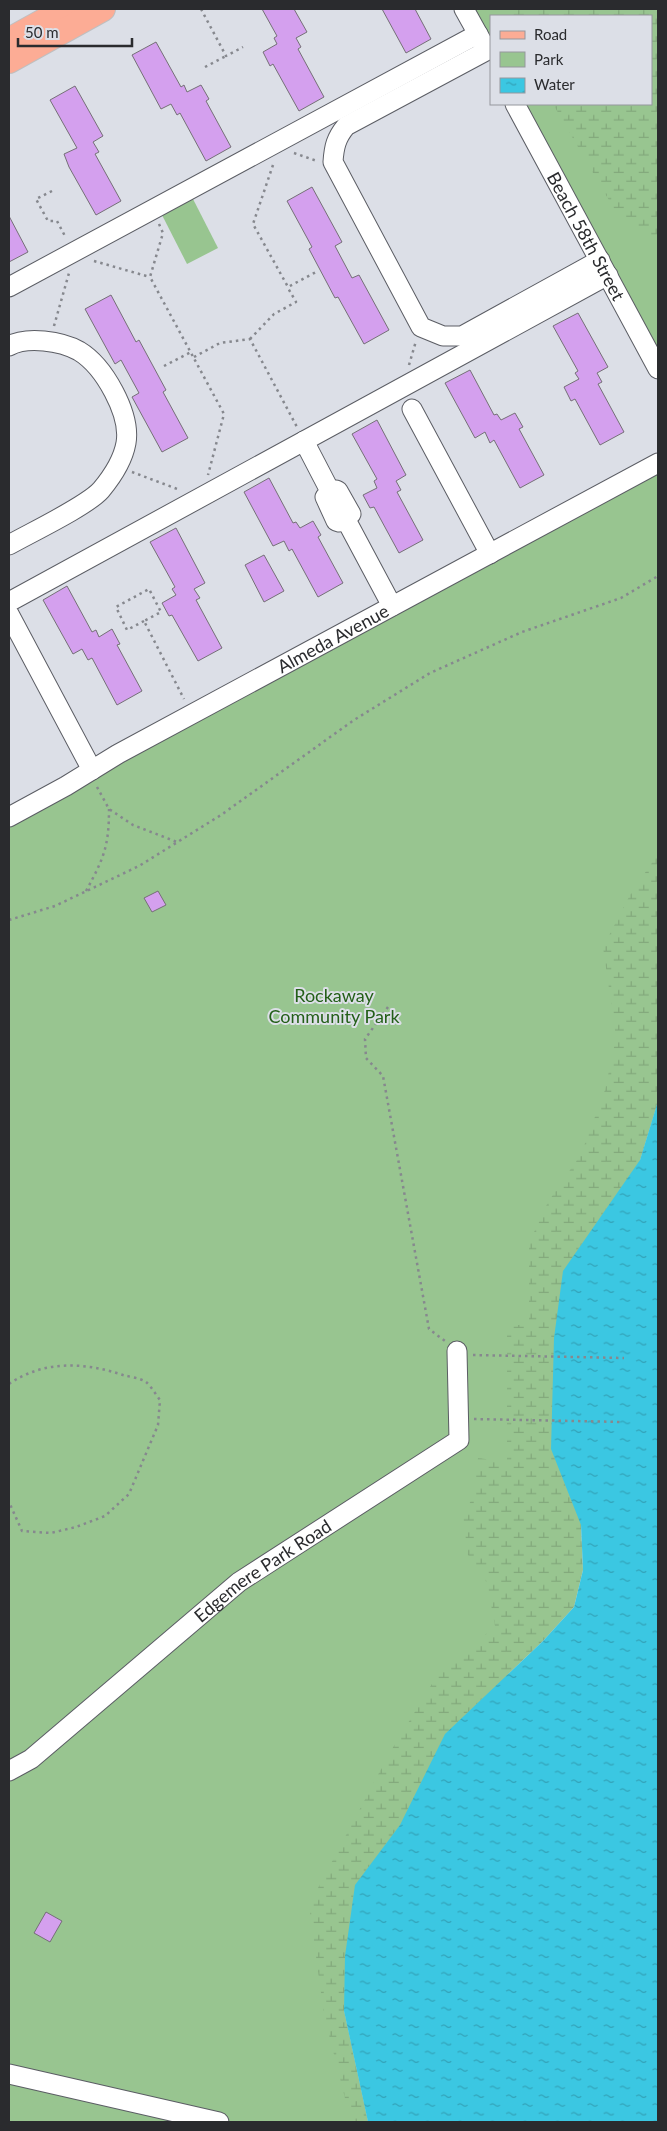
<svg xmlns="http://www.w3.org/2000/svg" width="667" height="2131" viewBox="0 0 667 2131" font-family="Lato,sans-serif">
	<style>
		.green { fill: #98c590 }
		.wetland { fill: url(#wetland-marsh) }
		.water { fill: url(#water-ripples) }
		.building { fill: #d4a0ee; stroke: #757077 }
		.lines { fill: none; stroke-linecap: round; stroke-linejoin: round }
		.minor-casing { stroke: #5b5d64; stroke-width: 21 }
		.major-casing { stroke: #bfbfc0; stroke-width: 26 }
		.path { stroke: #86888e; stroke-width: 2.5; stroke-dasharray: 2.5 4; stroke-linecap: butt }
		.minor { stroke: #fff; stroke-width: 19 }
		.major { stroke: #fcac95; stroke-width: 24 }
		.labels { text-anchor: middle; dominant-baseline: central; stroke-width: 4; stroke-linejoin: round; paint-order: stroke }
		.street-label { font-size: 18px; fill: #2a2b2e; stroke: #dcdfe7 }
		.park-label { font-size: 18px; fill: #235f18; stroke: #dcdfe7 }
	</style>
	<defs>
		<pattern id="wetland-marsh" width="20" height="14" patternUnits="userSpaceOnUse" patternTransform="scale(1.25)"><rect width="20" height="14" fill="#98c590"/><path d="M1 5h8M5 5V1M11 12h8M15 12V8" fill="none" stroke="#83a97c"/></pattern>
		<pattern id="water-ripples" width="26" height="14" patternUnits="userSpaceOnUse" patternTransform="scale(1.25)"><rect width="26" height="14" fill="#3bc7e2"/><path d="M2 4q2-2 4 0t4 0M15 11q2-2 4 0t4 0" fill="none" stroke="#32a2b8"/></pattern>
	</defs>
	<rect width="100%" height="100%" fill="#dcdfe7"/>
	<g class="green">
		<polygon points="464,9 658,9 658,369 515,104 651,104 651,16 491,16 491,59"/>
		<polygon points="193,199 218,248 187,264 162,215"/>
		<polygon points="658,463 658,1101 640,1160 581,1525 344,2011 368,2122 9,2122 9,817"/>
	</g>
	<g class="wetland">
		<polygon points="498,9 658,9 658,247 617,214 553,104 651,104 651,16 502,16"/>
		<polygon points="658,854 658,1101 640,1160 563,1271 551,1449 581,1525 583,1570 574,1607 543,1641 445,1734 400,1825 355,1885 345,1956 344,2011 368,2122 349,2122 350,2118 324,2015 309,1905 389,1754 435,1679 495,1626 487,1583 468,1555 463,1517 474,1494 478,1458 507,1462 507,1326 529,1324 529,1243 548,1202 581,1154 605,1090 616,1037 603,947 631,893"/>
	</g>
	<polygon class="water" points="658,1101 658,2122 368,2122 344,2011 345,1956 355,1885 400,1825 445,1734 543,1641 574,1607 583,1570 581,1525 551,1449 554,1338 563,1271 640,1160"/>
	<g class="building">
		<polygon points="262,9 294,9 307,32 296,38 301,47 298,49 324,97 299,111 273,64 270,66 263,52 277,44 274,38 277,36"/>
		<polygon points="382,9 415,9 431,39 406,53"/>
		<polygon points="156,42 181,87 184,85 187,92 201,85 209,99 206,101 231,147 206,161 180,113 177,115 171,104 161,109 132,55"/>
		<polygon points="75,86 103,136 93,142 99,152 95,154 121,201 96,215 69,167 64,154 77,148 50,100"/>
		<polygon points="312,187 342,242 335,246 352,278 359,275 389,330 364,344 338,297 335,298 309,249 312,247 287,201"/>
		<polygon points="9,216 28,252 9,262"/>
		<polygon points="111,295 136,342 139,340 166,390 163,392 188,438 162,452 132,397 139,393 121,360 115,364 85,309"/>
		<polygon points="578,313 608,367 597,373 602,382 598,384 624,432 600,445 575,399 571,401 564,387 579,379 575,373 578,371 553,326"/>
		<polygon points="470,370 494,415 497,414 501,420 515,413 523,427 519,429 544,475 520,488 494,440 490,443 485,432 475,438 445,383"/>
		<polygon points="377,420 406,475 396,481 401,490 397,492 423,540 399,553 374,507 370,508 363,495 377,488 374,481 377,479 352,434"/>
		<polygon points="269,478 293,523 296,522 300,528 313,521 321,535 318,537 343,583 318,597 292,549 289,551 284,541 273,546 244,492"/>
		<polygon points="176,528 205,583 194,589 200,598 196,600 222,648 198,661 172,615 169,616 162,603 176,595 172,589 175,587 150,542"/>
		<polygon points="264,555 284,591 264,602 245,565"/>
		<polygon points="67,586 92,632 96,630 99,637 112,629 120,644 117,645 142,691 117,705 92,658 88,660 82,649 73,654 43,600"/>
		<polygon points="158,891 166,905 152,912 144,898"/>
		<polygon points="46,1912 62,1921 50,1942 34,1933"/>
	</g>
	<g class="lines">
		<g class="minor-casing">
			<g id="minor">
				<polyline points="464,9 484,45"/>
				<path d="M 486,51 L 346,126 C 336,138 334,147 333,162 L 421,327 L 443,336 L 462,336 L 600,260"/>
				<path id="s1" d="M 515,104 L 658,369"/>
				<polyline points="9,287 478,34"/>
				<path d="M 9,346 C 27,336 61,341 79,351 C 104,366 131,414 126,443 C 123,460 111,478 101,490 C 87,506 30,533 9,545"/>
				<polyline points="412,409 490,554"/>
				<polyline points="304,441 331,493"/>
				<polygon points="336,490 338,491 351,514 339,522 336,521 325,497"/>
				<polyline points="345,518 392,606"/>
				<polyline points="9,602 608,275"/>
				<polyline points="9,614 92,770"/>
				<path id="s2" d="M 9,817 L 66,786 L 118,754 L 658,463"/>
				<path id="s3" d="M 9,1771 L 31,1759 L 239,1582 L 459,1440 L 457,1351"/>
				<polyline points="9,2074 219,2122"/>
			</g>
		</g>
		<g class="major-casing">
			<g id="major">
				<polyline points="9,40 65,9"/>
				<polyline points="9,61 103,9"/>
			</g>
		</g>
		<g class="path">
			<polyline points="201,9 226,56 243,47"/>
			<polyline points="205,67 226,56"/>
			<polyline points="294,153 317,161"/>
			<polyline points="273,165 253,224 288,287 316,272"/>
			<polyline points="52,191 36,199 48,221 57,221 66,238"/>
			<polyline points="159,224 163,233 150,277 224,414 208,475"/>
			<polyline points="94,261 150,277"/>
			<polyline points="54,326 69,273"/>
			<polyline points="250,339 274,314 296,302 288,288"/>
			<polyline points="194,357 220,343 250,339 297,427"/>
			<polyline points="409,365 416,341"/>
			<polyline points="164,366 191,352"/>
			<polyline points="132,472 180,490"/>
			<polyline points="144,621 127,630 116,607 149,589 161,612 144,621 184,699"/>
			<polyline points="97,787 109,809 133,825 177,842"/>
			<path d="M 86,891 C 104,858 109,846 109,809"/>
			<polyline points="9,920 55,906 139,866 221,815 354,720 430,673 522,632 621,598 658,576"/>
			<polyline points="388,1007 365,1039 366,1058 383,1076 429,1329 445,1341"/>
			<polyline points="473,1355 624,1358"/>
			<path d="M 9,1384 C 44,1360 84,1362 123,1375 C 130,1377 140,1378 146,1382 C 151,1386 156,1395 160,1400 L 158,1425 L 129,1494 L 105,1516 L 76,1527 L 51,1533 L 22,1531 L 9,1502"/>
			<polyline points="474,1419 623,1422"/>
		</g>
		<use href="#minor" class="minor"/>
		<use href="#major" class="major"/>
	</g>
	<g class="labels">
		<g class="street-label">
			<text stroke="none"><textPath href="#s1" startOffset="150">Beach 58th Street</textPath></text>
			<text stroke="none"><textPath href="#s2" startOffset="370">Almeda Avenue</textPath></text>
			<text stroke="none"><textPath href="#s3" startOffset="324">Edgemere Park Road</textPath></text>
		</g>
		<g class="park-label">
			<text x="334" y="995">Rockaway<tspan x="334" dy="21">Community Park</tspan></text>
		</g>
	</g>
	<rect width="667" height="2131" fill="none" stroke="#2a2b2e" stroke-width="20"/>
	<rect x="490" y="15" width="162" height="90" fill="#dcdfe7" stroke="#95979d"/>
	<rect x="500" y="31" width="25" height="8" fill="#fcac95" stroke="#95979d"/>
	<text x="534" y="40" font-size="15" fill="#2a2b2e">Road</text>
	<rect x="500" y="52" width="25" height="15" fill="#98c590" stroke="#95979d"/>
	<text x="534" y="65" font-size="15" fill="#2a2b2e">Park</text>
	<rect x="500" y="78" width="25" height="15" fill="url(#water-ripples)" stroke="#95979d"/>
	<text x="534" y="90" font-size="15" fill="#2a2b2e">Water</text>
	<path d="M18 38v8h114v-8" fill="none" stroke="#2a2b2e" stroke-width="2.5"/>
	<text x="25" y="38" font-size="15" fill="#2a2b2e" stroke="#dcdfe7" stroke-width="4" paint-order="stroke">50 m</text>
</svg>
